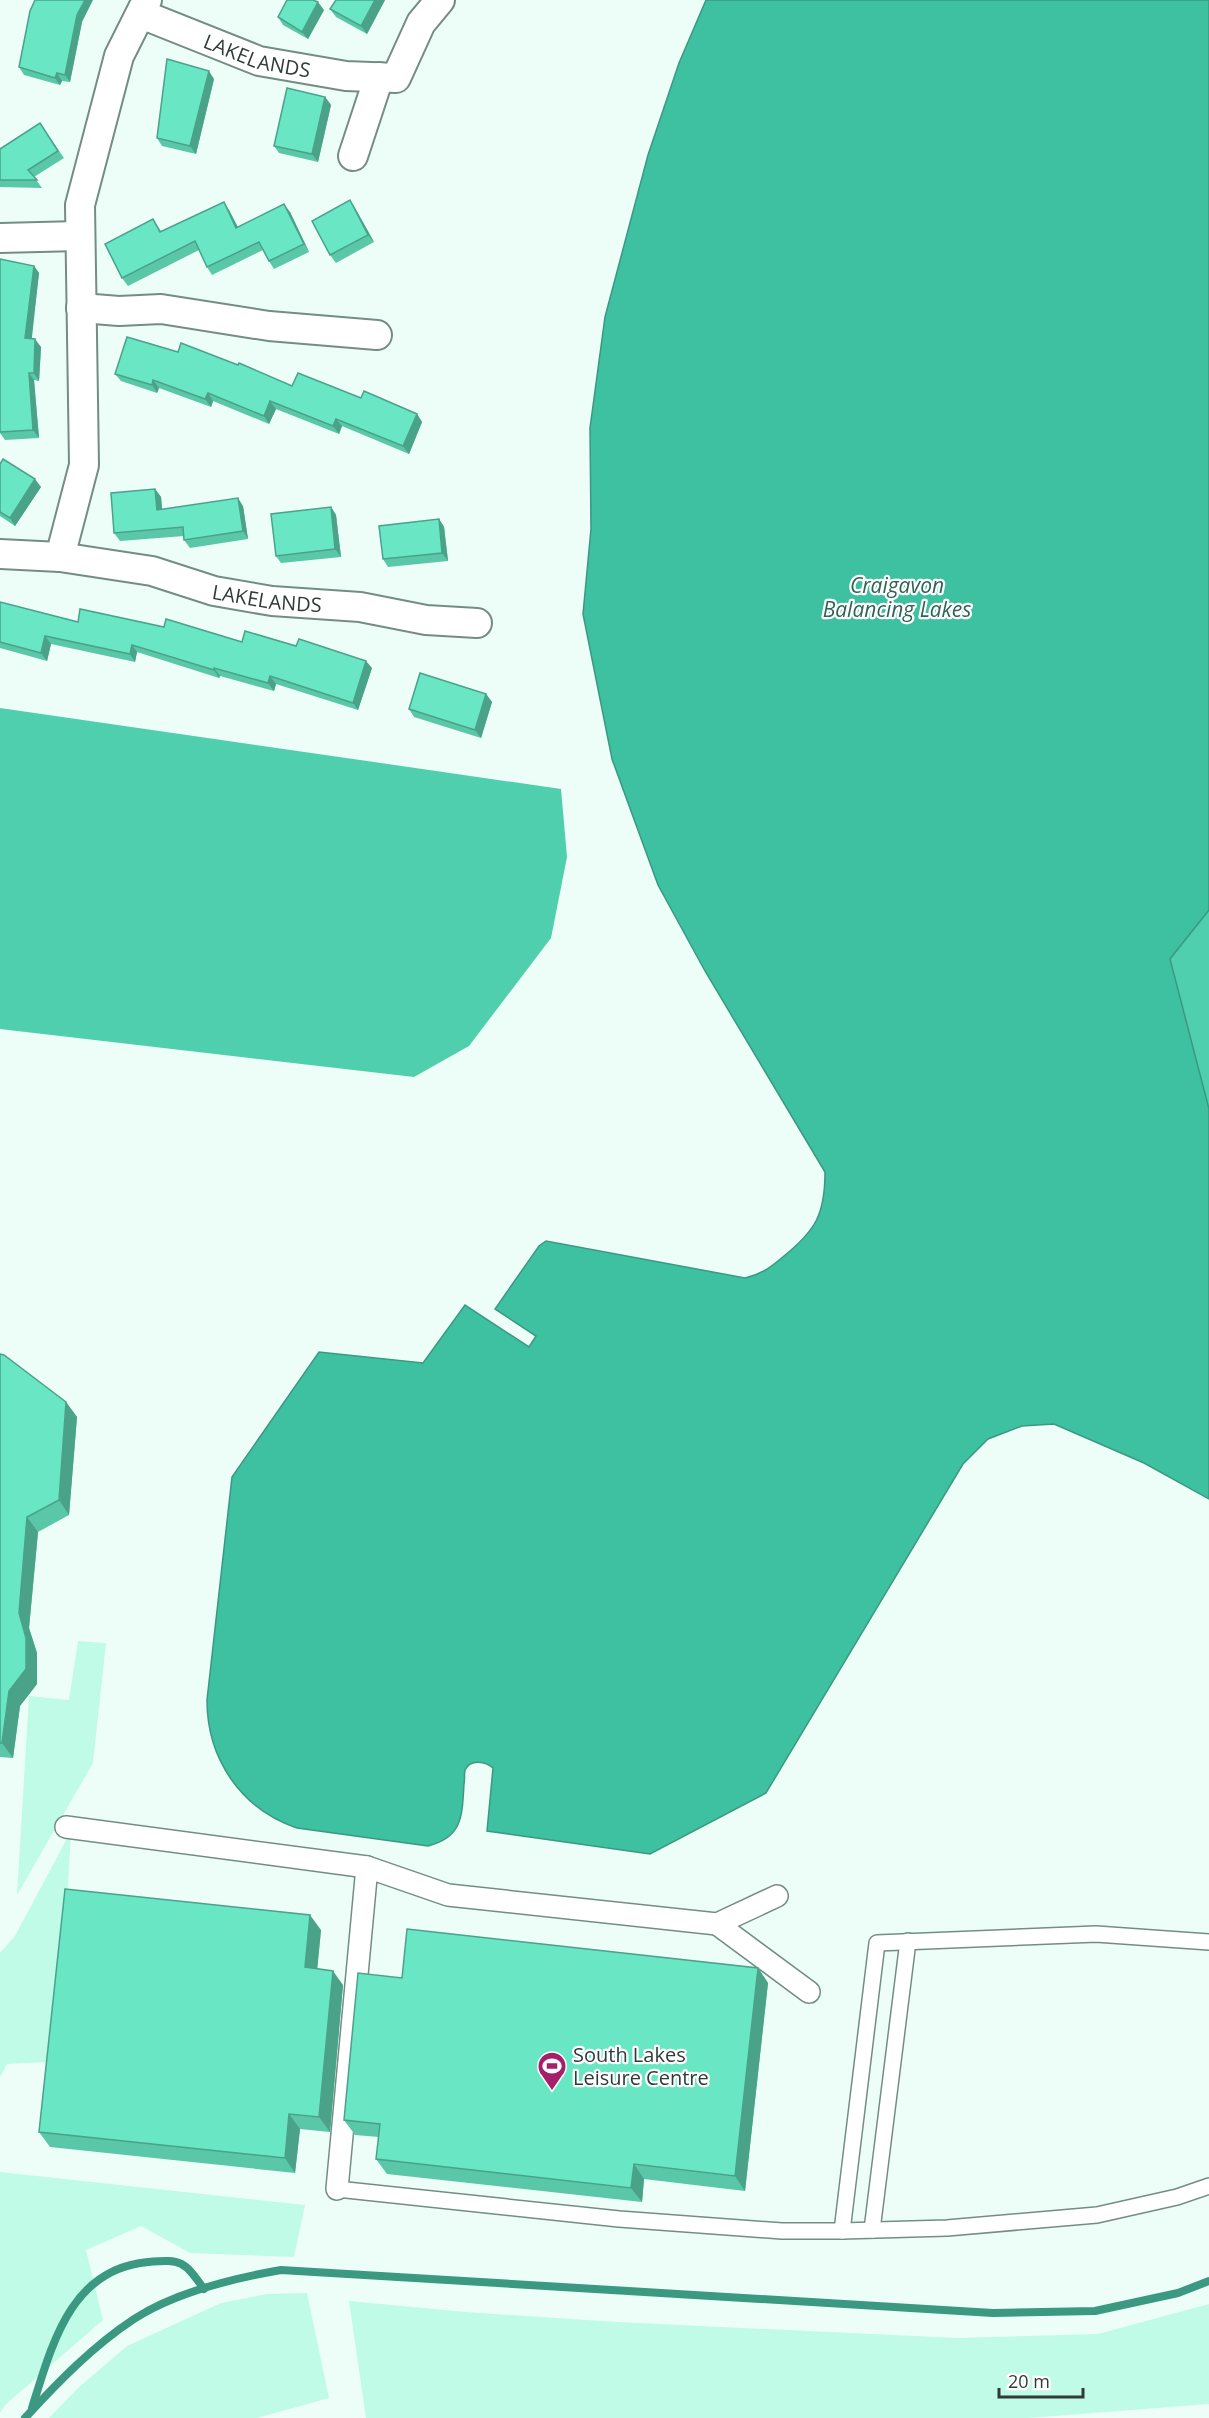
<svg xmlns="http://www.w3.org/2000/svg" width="1209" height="2418" viewBox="0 0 1209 2418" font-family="'Open Sans',sans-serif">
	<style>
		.green { fill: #c0fbe7 }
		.forest { fill: #4fcfae }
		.water { fill: #3ec1a0; stroke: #3a9980; stroke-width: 1.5 }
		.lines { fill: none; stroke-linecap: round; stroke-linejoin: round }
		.stream { stroke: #3a9980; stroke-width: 8 }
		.service-casing { stroke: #738d84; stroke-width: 18 }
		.pedestrian-casing { stroke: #738d84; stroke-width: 24 }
		.minor-casing { stroke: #738d84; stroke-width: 32 }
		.service { stroke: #fff; stroke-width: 15 }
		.pedestrian { stroke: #fff; stroke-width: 21 }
		.minor { stroke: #fff; stroke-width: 28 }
		.wall { fill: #5ac7a9 }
		.shaded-wall { fill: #4aa289 }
		.building { fill: #69e7c4; stroke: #4aa289; stroke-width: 1.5 }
		.labels { text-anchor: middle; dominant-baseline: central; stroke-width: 4.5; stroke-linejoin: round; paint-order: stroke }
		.street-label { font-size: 20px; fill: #303b37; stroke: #fff }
		.poi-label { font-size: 20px; fill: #303b37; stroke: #fff; text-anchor: start }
		.water-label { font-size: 21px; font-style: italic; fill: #2f6354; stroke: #fff }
	</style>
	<rect width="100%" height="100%" fill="#edfef8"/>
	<g class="green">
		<polygon points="78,1641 106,1643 93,1763 17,1895 29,1696 69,1700"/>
		<polygon points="71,1831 66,1923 48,2062 7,2064 0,2077 0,1953 15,1936"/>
		<polygon points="0,2172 305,2205 294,2257 190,2253 141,2226 86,2250 103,2320 5,2405 0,2413"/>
		<polygon points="307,2293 329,2398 257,2418 49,2418 78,2388 127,2346 221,2303 267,2294"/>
		<polygon points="349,2301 466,2312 617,2322 957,2338 1098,2334 1209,2304 1209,2404 1029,2418 366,2418"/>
	</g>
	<g class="forest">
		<polygon points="0,708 561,789 567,857 551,938 469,1046 414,1077 0,1029"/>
		<polygon points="1209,910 1209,1109 1170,959"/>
	</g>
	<path class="water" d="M 706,0 L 1209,0 L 1209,910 L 1170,959 L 1209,1109 L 1209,1499 L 1144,1463 L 1054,1424 L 1022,1426 L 988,1439 L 963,1464 L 766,1793 L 650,1854 L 487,1831 L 493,1768 C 486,1762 471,1758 465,1770 C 464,1774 465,1780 464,1784 C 462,1816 463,1837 428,1846 L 297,1828 C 241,1809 207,1759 207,1700 L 232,1477 L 319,1352 L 423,1363 L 465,1305 L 529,1347 L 536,1336 L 495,1309 L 539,1246 L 546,1241 L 745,1278 C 762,1274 771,1267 784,1256 C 816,1230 825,1214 825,1172 L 705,971 L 658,885 L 612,759 L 583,614 L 591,529 L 590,428 L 605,317 L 648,155 L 679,63 Z"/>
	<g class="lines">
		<g class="stream">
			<path d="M 32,2408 C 52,2345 70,2269 148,2262 C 182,2259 184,2261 204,2289"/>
			<path d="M 25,2418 C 58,2382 93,2346 134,2319 C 174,2293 235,2278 281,2270 L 993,2313 L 1095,2311 L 1178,2293 L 1209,2281"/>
		</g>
		<g class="service-casing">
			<g id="service">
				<polyline points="337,2189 619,2219 782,2231 842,2231 947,2228 1097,2215 1177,2197 1209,2186"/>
				<polyline points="872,2230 908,1941"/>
				<polyline points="842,2231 877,1943 1096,1934 1209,1942"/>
			</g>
		</g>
		<g class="pedestrian-casing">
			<g id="pedestrian">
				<polyline points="66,1827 367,1867 448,1895 717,1924 777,1896"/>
				<polyline points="717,1924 809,1992"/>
				<polyline points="337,2189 367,1867"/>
			</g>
		</g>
		<g class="minor-casing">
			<g id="minor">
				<path id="s1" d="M 141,14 L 259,61 L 346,76 L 396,78 L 421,23 L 440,0"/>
				<polyline points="353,156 379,77"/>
				<polyline points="0,238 79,236"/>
				<polyline points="81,308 119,311 161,309 269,326 377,335"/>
				<path id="s2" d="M 0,554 L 60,557 L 152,571 L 214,591 L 272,601 L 360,607 L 426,620 L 477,623"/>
				<polyline points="60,557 84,465 80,205 119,56 147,0"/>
			</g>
		</g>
		<use href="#service" class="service"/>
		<use href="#pedestrian" class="pedestrian"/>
		<use href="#minor" class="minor"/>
	</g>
	<g class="wall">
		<polygon points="385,0 367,34 336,17 330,9"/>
		<polygon points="324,10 308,39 283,25 278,17"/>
		<polygon points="82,22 70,82 62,81 60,85 24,75 19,67"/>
		<polygon points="214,79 196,154 162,146 157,138"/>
		<polygon points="325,97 331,105 318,162 279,153 274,146"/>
		<polygon points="40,123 64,158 34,177 42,188 0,187 0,149"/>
		<polygon points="350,200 355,208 374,242 336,263 330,255"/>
		<polygon points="229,210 238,227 290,212 309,252 274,269 269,261 263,250 212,275 207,267 199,250 128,286 122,278 153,219 161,231"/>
		<polygon points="0,259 34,266 39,273 31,339 41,347 39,381 34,380 39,438 5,440 0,433"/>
		<polygon points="178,352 292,386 361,398 417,414 422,422 409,454 342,426 339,434 276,409 269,424 213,401 211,407 159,388 157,393 121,381 115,374"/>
		<polygon points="0,464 41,487 15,526 0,516"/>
		<polygon points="155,489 161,497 162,510 243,506 248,539 190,548 184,540 184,536 120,541 114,533"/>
		<polygon points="331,507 336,515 341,557 281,563 276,556"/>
		<polygon points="439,519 444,527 448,561 388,567 383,559"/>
		<polygon points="0,602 78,622 164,627 372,668 358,710 276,684 274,691 220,676 219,678 137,652 135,662 51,644 47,661 0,648"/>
		<polygon points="486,694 492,702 481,738 414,717 409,709"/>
		<polygon points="0,1354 66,1402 77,1417 69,1515 38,1532 29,1628 37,1653 37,1684 20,1706 13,1758 0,1757"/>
		<polygon points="321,1930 317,1969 343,1985 330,2132 300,2129 295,2173 50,2147 39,2132"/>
		<polygon points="758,1968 768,1983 745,2191 644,2179 642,2202 387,2174 376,2159 379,2137 355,2135 344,2120 402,1978"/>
	</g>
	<g class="shaded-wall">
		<polygon points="85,0 93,0 82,22 70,82 65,75 77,15"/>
		<polygon points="375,0 385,0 367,34 361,26"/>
		<polygon points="318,2 324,10 308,39 302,32"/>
		<polygon points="209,71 214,79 196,154 190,146"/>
		<polygon points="57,73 62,81 60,85 55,78"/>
		<polygon points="325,97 331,105 318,162 312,154"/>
		<polygon points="350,200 355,208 374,242 368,235"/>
		<polygon points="224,202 229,210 242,236 236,228"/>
		<polygon points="284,204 290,212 309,252 304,244"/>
		<polygon points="34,266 39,273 31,346 25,338"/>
		<polygon points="35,339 41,347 39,381 34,373"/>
		<polygon points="29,373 34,380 39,438 33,430"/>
		<polygon points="153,380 159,388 157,393 152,385"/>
		<polygon points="208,393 213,401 211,407 205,399"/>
		<polygon points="270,401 276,409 269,424 264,416"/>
		<polygon points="417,414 422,422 409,454 403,446"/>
		<polygon points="336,419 342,426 339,434 333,426"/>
		<polygon points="35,479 41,487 15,526 10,518"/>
		<polygon points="155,489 161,497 163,518 157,510"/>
		<polygon points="238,498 243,506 248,539 243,531"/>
		<polygon points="331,507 336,515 341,557 335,549"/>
		<polygon points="439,519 444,527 448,561 442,553"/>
		<polygon points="45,636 51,644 47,661 41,653"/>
		<polygon points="132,645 137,652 135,662 130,654"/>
		<polygon points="366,661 372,668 358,710 353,703"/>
		<polygon points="214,668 220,676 219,678 214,670"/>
		<polygon points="270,676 276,684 274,691 268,683"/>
		<polygon points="486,694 492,702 481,738 475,730"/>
		<polygon points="66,1402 77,1417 69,1515 59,1500"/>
		<polygon points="27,1517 38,1532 29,1628 37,1653 37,1684 20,1706 13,1758 2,1743 19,1613"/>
		<polygon points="310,1915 321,1930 316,1982 305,1967"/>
		<polygon points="758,1968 768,1983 745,2191 735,2176"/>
		<polygon points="333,1971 343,1985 330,2132 319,2117"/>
		<polygon points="289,2114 300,2129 295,2173 285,2158"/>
		<polygon points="634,2164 644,2179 642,2202 631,2188"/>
	</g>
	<g class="building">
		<polygon points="35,0 85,0 77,15 65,75 57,73 55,78 19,67 30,11"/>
		<polygon points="287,0 313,0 318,2 302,32 278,17"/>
		<polygon points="336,0 375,0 361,26 330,9"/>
		<polygon points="167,59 209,71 190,146 157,138"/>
		<polygon points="287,88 325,97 312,154 274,146"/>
		<polygon points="40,123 58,151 28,170 37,180 0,180 0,149"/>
		<polygon points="350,200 368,235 330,255 312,221"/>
		<polygon points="224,202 236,228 284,204 304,244 269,261 259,242 207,267 195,241 122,278 105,244 153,219 160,232"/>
		<polygon points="0,259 34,266 25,338 35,339 34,373 29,373 33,430 0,432"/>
		<polygon points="127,337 178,352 181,343 238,365 239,363 292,386 298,373 361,398 364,391 417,414 403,446 336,419 333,426 270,401 264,416 208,393 205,399 153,380 152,385 115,374"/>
		<polygon points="3,459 35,479 10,518 0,512 0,464"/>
		<polygon points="155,489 157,510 238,498 243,531 184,540 183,527 114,533 111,493"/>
		<polygon points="331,507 335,549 276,556 271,514"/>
		<polygon points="439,519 442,553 383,559 379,526"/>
		<polygon points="0,602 78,622 80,609 164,627 166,619 242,642 245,631 296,646 299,639 366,661 353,703 270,676 268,683 214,668 214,670 132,645 130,654 45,636 41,653 0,642"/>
		<polygon points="420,673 486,694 475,730 409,709"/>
		<polygon points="0,1354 4,1355 66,1402 59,1500 27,1517 19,1613 26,1638 26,1669 9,1691 2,1743 0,1743"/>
		<polygon points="65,1889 310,1915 305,1967 333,1971 319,2117 289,2114 285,2158 39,2132"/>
		<polygon points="407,1929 758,1968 735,2176 634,2164 631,2188 376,2159 380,2124 344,2120 358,1973 402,1978"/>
	</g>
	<defs>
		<g id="stadium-pin" transform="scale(1.5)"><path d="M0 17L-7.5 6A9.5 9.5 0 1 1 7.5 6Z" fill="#a51f6a" stroke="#fff"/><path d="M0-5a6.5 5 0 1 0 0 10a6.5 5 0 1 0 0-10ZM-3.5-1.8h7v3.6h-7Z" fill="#fff"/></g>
	</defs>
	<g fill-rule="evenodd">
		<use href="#stadium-pin" x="552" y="2066"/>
	</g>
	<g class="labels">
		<g class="street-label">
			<text stroke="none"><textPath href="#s1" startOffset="124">LAKELANDS</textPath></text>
			<text stroke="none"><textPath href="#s2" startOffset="272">LAKELANDS</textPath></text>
		</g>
		<g class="poi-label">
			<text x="573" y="2054">South Lakes<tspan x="573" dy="23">Leisure Centre</tspan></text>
		</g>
		<g class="water-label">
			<text x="897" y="585">Craigavon<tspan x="897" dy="24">Balancing Lakes</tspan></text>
		</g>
	</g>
	<path d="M999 2388v9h84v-9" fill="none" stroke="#303b37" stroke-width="3"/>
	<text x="1008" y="2388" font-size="18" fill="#303b37" stroke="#ffffff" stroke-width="4.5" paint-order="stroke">20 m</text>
</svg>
